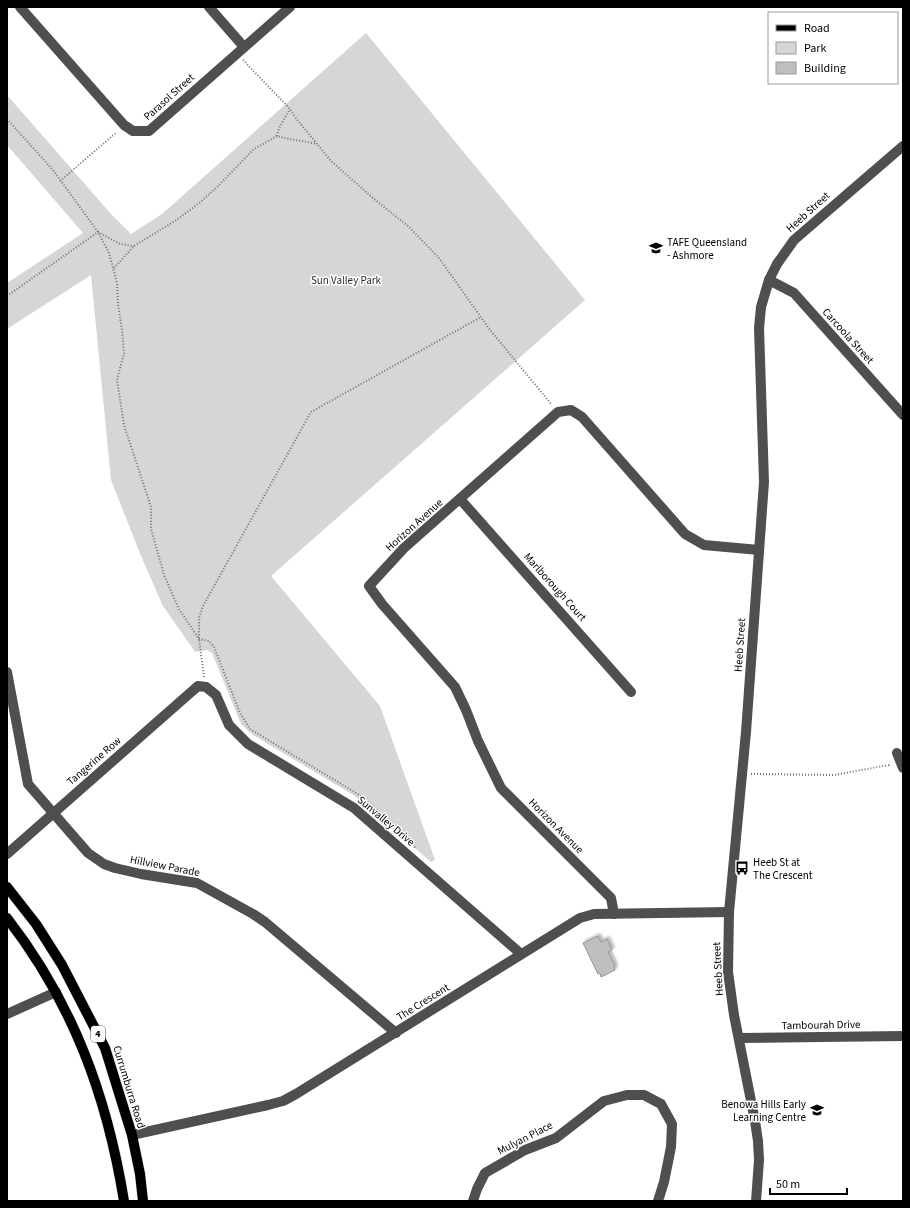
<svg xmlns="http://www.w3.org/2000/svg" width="910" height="1208" viewBox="0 0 910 1208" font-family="'Source Sans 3',sans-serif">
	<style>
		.green { fill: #d6d6d6 }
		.building { fill: #bfbfbf; stroke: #939393; filter: url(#shadow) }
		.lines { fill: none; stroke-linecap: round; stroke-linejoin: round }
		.major-casing { stroke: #dbdbdb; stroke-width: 11 }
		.path { stroke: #717171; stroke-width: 2; stroke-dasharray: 1 2; stroke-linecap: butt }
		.minor { stroke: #4f4f4f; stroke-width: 10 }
		.major { stroke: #000; stroke-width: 10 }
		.labels { text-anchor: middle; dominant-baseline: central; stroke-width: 3; stroke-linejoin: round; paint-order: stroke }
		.shield { fill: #fff; stroke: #4c4c4c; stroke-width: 1 }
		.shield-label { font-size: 10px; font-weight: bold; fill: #000 }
		.street-label { font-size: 11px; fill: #000; stroke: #fff }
		.poi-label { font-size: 11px; fill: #000; stroke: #fff; text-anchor: start }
		.park-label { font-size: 11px; fill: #2d2d2d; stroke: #fff }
	</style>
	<defs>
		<filter id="shadow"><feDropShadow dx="2.5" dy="-2.5" stdDeviation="1" flood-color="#0004"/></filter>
	</defs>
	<rect width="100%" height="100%" fill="#fff"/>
	<polygon class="green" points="366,33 585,300 271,576 380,706 435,860 431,862 355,796 253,735 241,724 212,653 207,650 195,652 163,606 141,556 111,480 91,275 7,329 7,283 83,233 7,145 7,95 111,214 131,234 162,214"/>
	<polygon class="building" points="598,936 601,942 607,939 612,950 608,952 615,966 614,967 615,970 601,977 600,973 598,974 583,943"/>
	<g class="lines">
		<g class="major-casing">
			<g id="major">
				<polyline points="7,887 36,924 62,965 105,1048 132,1135 140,1174 143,1201"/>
				<path d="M 7,918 C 73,1003 107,1096 124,1201"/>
			</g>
		</g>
		<g class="path">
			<polyline points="243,60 290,109 295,117 331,161 374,199 408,226 439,258 490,330 552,405"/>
			<polyline points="7,119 53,170 98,232 109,253 117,283 118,304 122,330 124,353 117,380 124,425 151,507 151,529 164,575 179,609 199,639 209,641 214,647 240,713 250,729 361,796 410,838 415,848"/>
			<polyline points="277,136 279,128 290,109"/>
			<polyline points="60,181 117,132"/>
			<path d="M 114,268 L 134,246 L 175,221 L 198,204 L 217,187 L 254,149 L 277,136 C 291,140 304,141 317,144"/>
			<polyline points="7,296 98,232 120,244 134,246"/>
			<polyline points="204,677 199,639 199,618 203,606 311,412 481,317"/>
			<polyline points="751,774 834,775 889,765 890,763"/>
		</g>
		<g class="minor">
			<polyline points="20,7 124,125 133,131 149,131 290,7"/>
			<polyline points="209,7 244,47"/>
			<polyline points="769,280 794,293 903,415"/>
			<polyline points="460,499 631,692"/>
			<polyline points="7,672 28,784 88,853 104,864 115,868 141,874 197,883 253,914 265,922 396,1033"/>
			<polyline points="897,753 903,768"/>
			<polyline points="7,854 198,686 206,687 216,695 229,725 248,744 354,808 521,954"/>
			<polyline points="614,914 611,898 501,788 478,741 466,710 455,687 382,604 369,586 404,548 558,412 571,410 582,417 685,534 704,545 759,550"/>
			<polyline points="7,1014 56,992"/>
			<polyline points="739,1038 903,1036"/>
			<polyline points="132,1135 268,1105 283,1101 296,1094 580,918 594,914 729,912"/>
			<polyline points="473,1201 477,1189 485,1173 525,1150 556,1138 604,1101 627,1095 644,1095 661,1104 672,1124 671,1147 664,1182 658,1201"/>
			<polyline points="756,1201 759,1160 758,1141 755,1121 734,1015 728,972 729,912 746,732 764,482 759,328 761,307 769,280 777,264 794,240 903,146"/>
		</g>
		<use href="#major" class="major"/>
	</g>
	<defs>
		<g id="university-bare" transform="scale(1.08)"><path d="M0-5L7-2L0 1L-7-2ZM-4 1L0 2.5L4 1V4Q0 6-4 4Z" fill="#000" stroke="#fff" stroke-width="2.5" paint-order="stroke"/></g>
		<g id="bus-bare" transform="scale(1.08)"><path d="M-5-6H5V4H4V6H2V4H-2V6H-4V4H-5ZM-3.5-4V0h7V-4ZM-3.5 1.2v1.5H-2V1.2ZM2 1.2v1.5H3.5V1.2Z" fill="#000" stroke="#fff" stroke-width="2.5" paint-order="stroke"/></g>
		<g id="school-bare" transform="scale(1.08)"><path d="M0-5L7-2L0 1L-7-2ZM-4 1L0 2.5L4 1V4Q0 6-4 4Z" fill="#000" stroke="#fff" stroke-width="2.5" paint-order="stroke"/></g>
	</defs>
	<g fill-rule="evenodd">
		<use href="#university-bare" x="656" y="248"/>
		<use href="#bus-bare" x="742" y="868"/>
		<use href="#school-bare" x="817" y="1110"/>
	</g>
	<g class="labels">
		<rect class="shield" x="91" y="1026" width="14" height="16" rx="3"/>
		<g class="shield-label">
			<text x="98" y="1034">4</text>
		</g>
		<g class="street-label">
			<text transform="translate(169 97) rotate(-42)">Parasol Street</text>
			<text transform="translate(808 212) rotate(-42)">Heeb Street</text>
			<text transform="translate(848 336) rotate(48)">Carcoola Street</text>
			<text transform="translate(414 525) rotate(-42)">Horizon Avenue</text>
			<text transform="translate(555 587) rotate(48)">Marlborough Court</text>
			<text transform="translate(740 645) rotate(-86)">Heeb Street</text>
			<text transform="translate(94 761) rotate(-41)">Tangerine Row</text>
			<text transform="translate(386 821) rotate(40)">Sunvalley Drive</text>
			<text transform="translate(556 826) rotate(45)">Horizon Avenue</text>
			<text transform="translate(165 866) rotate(11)">Hillview Parade</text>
			<text transform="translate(718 969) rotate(-93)">Heeb Street</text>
			<text transform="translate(423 1002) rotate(-32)">The Crescent</text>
			<text transform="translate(821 1025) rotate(-1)">Tambourah Drive</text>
			<text transform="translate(129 1087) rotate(73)">Currumburra Road</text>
			<text transform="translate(525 1138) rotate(-27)">Mulyan Place</text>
		</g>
		<g class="poi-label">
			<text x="667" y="242">TAFE Queensland<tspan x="667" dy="13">- Ashmore</tspan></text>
			<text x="753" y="862">Heeb St at<tspan x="753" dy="13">The Crescent</tspan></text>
			<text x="806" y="1104" text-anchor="end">Benowa Hills Early<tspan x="806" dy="13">Learning Centre</tspan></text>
		</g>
		<g class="park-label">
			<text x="346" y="280">Sun Valley Park</text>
		</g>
	</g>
	<rect width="910" height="1208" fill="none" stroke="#000000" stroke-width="16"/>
	<rect x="768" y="12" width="130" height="72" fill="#ffffff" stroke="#999999"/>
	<rect x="776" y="25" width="20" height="6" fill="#000000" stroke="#999999"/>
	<text x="804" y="32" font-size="12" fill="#000000">Road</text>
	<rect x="776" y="42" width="20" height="12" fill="#d6d6d6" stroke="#999999"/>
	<text x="804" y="52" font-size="12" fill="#000000">Park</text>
	<rect x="776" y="62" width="20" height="12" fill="#bfbfbf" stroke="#999999"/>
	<text x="804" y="72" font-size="12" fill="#000000">Building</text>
	<path d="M770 1188v6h77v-6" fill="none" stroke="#000000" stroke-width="2"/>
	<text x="776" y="1188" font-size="12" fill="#000000" stroke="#ffffff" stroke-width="3" paint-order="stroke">50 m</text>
</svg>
